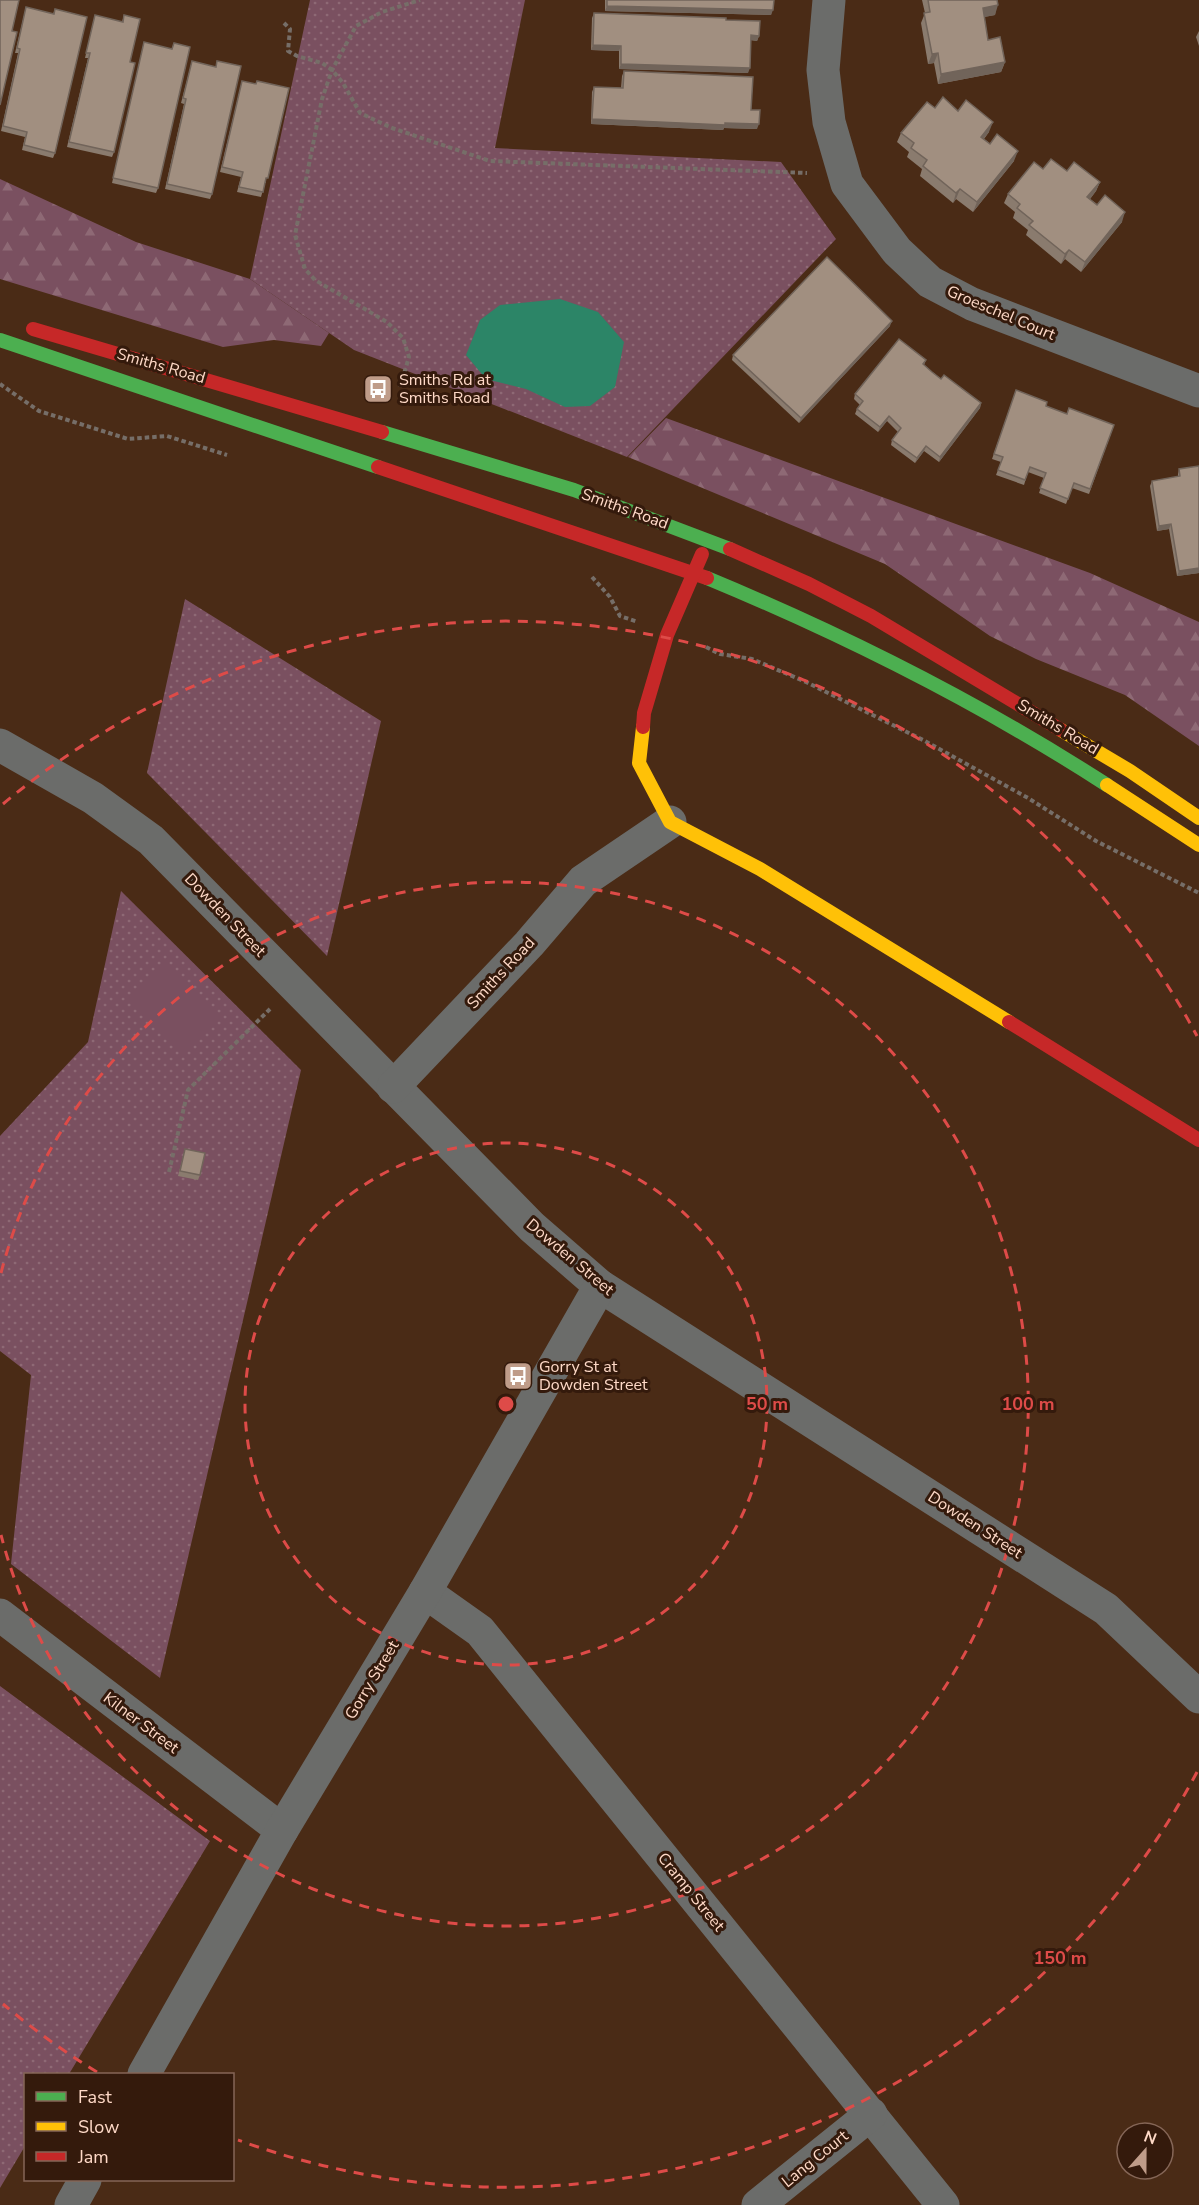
<svg xmlns="http://www.w3.org/2000/svg" width="1199" height="2205" viewBox="0 0 1199 2205" font-family="'Nunito Sans',sans-serif">
	<style>
		.grass { fill: url(#grass-dots) }
		.forest { fill: url(#forest-firs) }
		.pitch { fill: #7a5060 }
		.water { fill: #2c8567 }
		.lines { fill: none; stroke-linecap: round; stroke-linejoin: round }
		.path { stroke: #766e68; stroke-width: 4; stroke-dasharray: 4.5 3; stroke-linecap: butt }
		.street { stroke: #6b6c6a; stroke-width: 33 }
		.fast { stroke: #4caf50; stroke-width: 14 }
		.slow { stroke: #ffc107; stroke-width: 14 }
		.jam { stroke: #c62828; stroke-width: 14 }
		.wall { fill: #8a7b6e }
		.shaded-wall { fill: #71645a }
		.building { fill: #a18f80; stroke: #71645a; stroke-width: 1.5 }
		.ring { fill: none; stroke: #de4b48; stroke-width: 3; stroke-dasharray: 10 8 }
		.labels { text-anchor: middle; dominant-baseline: central; stroke-width: 6; stroke-linejoin: round; paint-order: stroke }
		.street-label { font-size: 16px; fill: #fed9c7; stroke: #341a0c }
		.poi-label { font-size: 16px; fill: #fed9c7; stroke: #341a0c; text-anchor: start }
		.centre { fill: #de4b48; stroke: #341a0c; stroke-width: 3 }
		.ring-label { font-size: 18px; text-anchor: middle; font-weight: bold; fill: #de4b48; stroke: #341a0c; stroke-width: 6; stroke-linejoin: round; paint-order: stroke }
	</style>
	<defs>
		<pattern id="grass-dots" width="8" height="8" patternUnits="userSpaceOnUse" patternTransform="scale(1.5)"><rect width="8" height="8" fill="#7a5060"/><path d="M2 2h.1M6 6h.1" fill="none" stroke="#8e6975" stroke-width="1.8" stroke-linecap="round"/></pattern>
		<pattern id="forest-firs" width="22" height="20" patternUnits="userSpaceOnUse" patternTransform="scale(1.5)"><rect width="22" height="20" fill="#7a5060"/><path d="M5 1l3.5 6h-7zM16 11l3.5 6h-7z" fill="#8e6975"/></pattern>
	</defs>
	<rect width="100%" height="100%" fill="#4a2b16"/>
	<g class="grass">
		<polygon points="310,0 525,0 495,148 781,162 836,239 627,457 354,350 250,279"/>
		<polygon points="185,599 381,721 327,956 147,773"/>
		<polygon points="121,891 301,1070 160,1678 11,1564 31,1375 0,1351 0,1136 88,1042"/>
		<polygon points="0,1686 210,1841 69,2074 26,2074 25,2146 0,2188"/>
	</g>
	<g class="forest">
		<polygon points="0,179 136,242 250,279 329,333 321,346 274,340 223,347 0,279"/>
		<polygon points="666,418 1090,573 1199,622 1199,746 1125,695 1036,659 990,636 885,564 628,457"/>
	</g>
	<polygon class="pitch" points="164,964 219,1019 183,1055 128,1000"/>
	<polygon class="water" points="560,299 598,312 624,342 615,387 590,406 565,407 526,389 486,379 466,355 480,320 500,305"/>
	<g class="lines">
		<g class="path">
			<polyline points="284,23 290,29 288,51 297,56 322,63 332,70 343,83 360,113 392,128 490,161 807,173"/>
			<polyline points="0,384 39,411 128,439 167,436 227,455"/>
			<polyline points="400,387 409,357 403,338 387,322 315,280 305,269 295,235 322,99 332,70 356,26 382,12 420,0"/>
			<polyline points="592,577 610,597 620,616 638,622"/>
			<polyline points="706,647 720,654 752,659 806,682 923,740 1028,798 1096,841 1199,893"/>
			<polyline points="169,1172 188,1090 270,1009"/>
		</g>
		<g class="street">
			<polyline points="829,0 823,70 829,122 847,184 897,251 930,282 972,304 1199,391"/>
			<polyline points="0,745 93,798 151,840 532,1227 600,1286 1106,1609 1199,1697"/>
			<polyline points="393,1087 529,944 583,881 670,822"/>
			<polyline points="425,1592 480,1631 943,2205"/>
			<polyline points="0,1615 282,1830"/>
			<polyline points="144,2074 282,1830 425,1592 600,1286"/>
			<polyline points="71,2205 85,2180"/>
			<polyline points="758,2205 871,2114"/>
		</g>
		<g class="fast">
			<polyline points="0,340 378,467"/>
			<polyline points="382,432 574,490 730,549"/>
			<path d="M 707,578 C 847,636 980,703 1107,785"/>
		</g>
		<g class="slow">
			<polyline points="643,727 639,763 670,822 760,869 1009,1022"/>
			<polyline points="1061,730 1130,771 1199,818"/>
			<polyline points="1107,785 1199,845"/>
		</g>
		<g class="jam">
			<polyline points="33,329 382,432"/>
			<polyline points="378,467 707,578"/>
			<polyline points="730,549 809,584 871,616 1061,730"/>
			<polyline points="643,727 644,713 667,635 702,554"/>
			<polyline points="1009,1022 1199,1140"/>
		</g>
	</g>
	<g class="wall">
		<polygon points="605,0 774,0 771,15 605,11"/>
		<polygon points="922,0 997,0 995,15 984,17 988,40 1005,62 1001,72 938,84 934,63 928,64 921,23 925,13"/>
		<polygon points="26,7 53,14 55,9 55,153 53,158 22,150 25,137 1,131 18,53 15,53"/>
		<polygon points="594,13 726,20 759,36 757,41 751,40 748,73 619,69 619,51 591,50 592,18"/>
		<polygon points="95,15 122,22 124,15 130,62 114,152 112,157 67,147 88,58 85,58"/>
		<polygon points="1199,31 1199,46 1196,37"/>
		<polygon points="144,42 158,188 156,193 112,183"/>
		<polygon points="192,61 216,67 217,61 212,194 210,199 165,189 184,104 181,103"/>
		<polygon points="624,71 751,110 757,129 724,128 723,130 591,124 592,92 594,87 621,88 622,76"/>
		<polygon points="242,81 266,183 265,183 261,197 237,192 241,177 220,172"/>
		<polygon points="935,108 958,111 989,132 984,139 1014,161 973,212 956,199 953,203 920,176 922,169 907,157 909,152 897,142 901,133"/>
		<polygon points="1067,171 1100,182 1096,191 1090,199 1122,222 1081,272 1065,259 1061,264 1026,235 1028,230 1013,218 1015,212 1004,203 1008,194"/>
		<polygon points="890,326 799,423 732,360 733,355"/>
		<polygon points="926,360 924,365 941,379 981,403 980,408 939,462 924,451 915,463 891,445 892,440 898,432 887,421 878,432 855,414 857,409 860,405 854,399 855,394"/>
		<polygon points="1016,390 1046,406 1067,414 1114,425 1089,494 1072,488 1066,504 1039,493 1044,478 1028,472 1024,485 996,475 1001,462 992,459"/>
		<polygon points="1199,466 1199,573 1177,576 1169,529 1157,531 1150,486 1152,481 1178,477 1178,474 1179,469"/>
		<polygon points="185,1149 200,1175 198,1180 178,1176"/>
	</g>
	<g class="shaded-wall">
		<polygon points="998,5 995,15 979,18 983,8"/>
		<polygon points="607,6 773,10 771,15 605,11"/>
		<polygon points="751,35 759,36 757,41 749,40"/>
		<polygon points="593,45 621,46 619,51 591,50"/>
		<polygon points="938,53 934,63 928,64 932,54"/>
		<polygon points="1005,62 1001,72 938,84 941,74"/>
		<polygon points="621,64 750,68 748,73 619,69"/>
		<polygon points="592,119 725,123 759,124 757,129 724,128 723,130 591,124"/>
		<polygon points="993,122 989,132 977,147 981,137"/>
		<polygon points="1018,151 1014,161 973,212 977,202"/>
		<polygon points="1100,182 1096,191 1084,207 1087,197"/>
		<polygon points="960,189 956,199 953,203 956,193"/>
		<polygon points="1125,212 1122,222 1081,272 1085,262"/>
		<polygon points="1069,250 1065,259 1061,264 1065,254"/>
		<polygon points="892,321 890,326 799,423 801,418"/>
		<polygon points="981,403 980,408 939,462 940,457"/>
		<polygon points="889,416 887,421 878,432 880,427"/>
		<polygon points="926,446 924,451 915,463 917,458"/>
		<polygon points="1171,524 1169,529 1157,531 1159,526"/>
		<polygon points="1199,568 1199,573 1177,576 1179,571"/>
	</g>
	<g class="building">
		<polygon points="0,0 19,0 12,31 17,32 0,105"/>
		<polygon points="607,0 774,0 773,10 607,6"/>
		<polygon points="928,0 997,0 998,5 983,8 988,40 1000,37 1005,62 941,74 938,53 932,54 924,13 930,12"/>
		<polygon points="26,7 54,14 55,9 87,17 55,153 24,145 27,132 3,126 20,49 17,48"/>
		<polygon points="594,13 726,18 726,20 760,21 759,36 751,35 750,68 621,64 621,46 593,45"/>
		<polygon points="95,15 123,22 124,15 140,19 130,62 135,63 114,152 69,142 90,53 86,53"/>
		<polygon points="144,42 172,49 174,43 190,47 158,188 113,178"/>
		<polygon points="192,61 216,67 217,61 241,66 212,194 167,184 186,99 183,98"/>
		<polygon points="624,71 753,77 751,110 760,110 759,124 725,123 725,125 592,119 594,87 623,88"/>
		<polygon points="242,81 256,84 257,81 289,88 268,178 266,178 263,192 239,187 243,172 222,167"/>
		<polygon points="943,97 958,111 966,100 993,122 981,137 990,144 997,134 1018,151 977,202 960,189 956,193 923,166 927,160 911,148 914,143 901,133 927,102 935,108"/>
		<polygon points="1051,159 1067,171 1074,162 1100,182 1087,197 1097,205 1105,195 1125,212 1085,262 1069,250 1065,254 1029,225 1033,221 1017,208 1020,204 1008,194 1034,162 1043,169"/>
		<polygon points="827,257 892,321 801,418 733,355"/>
		<polygon points="899,339 926,360 923,364 932,372 941,379 944,375 981,403 940,457 926,446 917,458 892,440 901,428 889,416 880,427 857,409 863,401 855,394"/>
		<polygon points="1016,390 1047,402 1046,406 1067,414 1069,408 1114,425 1090,489 1074,483 1068,499 1040,488 1046,473 1030,467 1025,480 998,470 1003,457 994,454"/>
		<polygon points="1199,466 1199,568 1179,571 1171,524 1159,526 1152,481 1180,476 1179,469"/>
		<polygon points="185,1149 205,1153 200,1175 180,1171"/>
	</g>
	<g class="ring">
		<circle cx="506" cy="1404" r="261"/>
		<path d="M1 1273A522 522 0 1 1 1 1535"/>
		<path d="M1197 1772A783 783 0 0 1 238 2140M97 2072A783 783 0 0 1 3 2004M3 804A783 783 0 0 1 1197 1036"/>
	</g>
	<defs>
		<g id="bus-square" transform="scale(1.5)"><rect x="-9" y="-9" width="18" height="18" rx="4" fill="#bf9c89" stroke="#341a0c"/><path d="M-5-6H5V4H4V6H2V4H-2V6H-4V4H-5ZM-3.5-4V0h7V-4ZM-3.5 1.2v1.5H-2V1.2ZM2 1.2v1.5H3.5V1.2Z" fill="#fff"/></g>
	</defs>
	<g fill-rule="evenodd">
		<use href="#bus-square" x="378" y="389"/>
		<use href="#bus-square" x="518" y="1376"/>
	</g>
	<g class="labels">
		<g class="street-label">
			<text transform="translate(1001 313) rotate(23)">Groeschel Court</text>
			<text transform="translate(161 366) rotate(16)">Smiths Road</text>
			<text transform="translate(625 509) rotate(20)">Smiths Road</text>
			<text transform="translate(1058 727) rotate(31)">Smiths Road</text>
			<text transform="translate(225 915) rotate(46)">Dowden Street</text>
			<text transform="translate(501 973) rotate(-47)">Smiths Road</text>
			<text transform="translate(570 1257) rotate(40)">Dowden Street</text>
			<text transform="translate(975 1525) rotate(33)">Dowden Street</text>
			<text transform="translate(372 1680) rotate(-59)">Gorry Street</text>
			<text transform="translate(141 1723) rotate(37)">Kilner Street</text>
			<text transform="translate(691 1892) rotate(51)">Cramp Street</text>
			<text transform="translate(815 2159) rotate(-39)">Lang Court</text>
		</g>
		<g class="poi-label">
			<text x="399" y="380">Smiths Rd at<tspan x="399" dy="18">Smiths Road</tspan></text>
			<text x="539" y="1367">Gorry St at<tspan x="539" dy="18">Dowden Street</tspan></text>
		</g>
	</g>
	<circle cx="506" cy="1404" r="9" class="centre"/>
	<g class="ring-label">
		<text x="767" y="1410">50 m</text>
		<text x="1028" y="1410">100 m</text>
		<text x="1060" y="1964">150 m</text>
	</g>
	<rect x="24" y="2073" width="210" height="108" fill="#341a0c" stroke="#856657" stroke-width="1.5"/>
	<rect x="36" y="2092" width="30" height="9" fill="#4caf50" stroke="#856657" stroke-width="1.5"/>
	<text x="78" y="2103" font-size="18" fill="#fed9c7">Fast</text>
	<rect x="36" y="2122" width="30" height="9" fill="#ffc107" stroke="#856657" stroke-width="1.5"/>
	<text x="78" y="2133" font-size="18" fill="#fed9c7">Slow</text>
	<rect x="36" y="2152" width="30" height="9" fill="#c62828" stroke="#856657" stroke-width="1.5"/>
	<text x="78" y="2163" font-size="18" fill="#fed9c7">Jam</text>
	<g transform="translate(1145 2151) rotate(21)"><circle r="28" fill="#341a0c" stroke="#856657" stroke-width="1.5"/>
	<path d="M0-4.5L10 22L0 15L-10 22Z" fill="#bf9c89"/>
	<text y="-9" font-size="16" font-weight="bold" text-anchor="middle" fill="#fed9c7">N</text>
	</g>
</svg>
